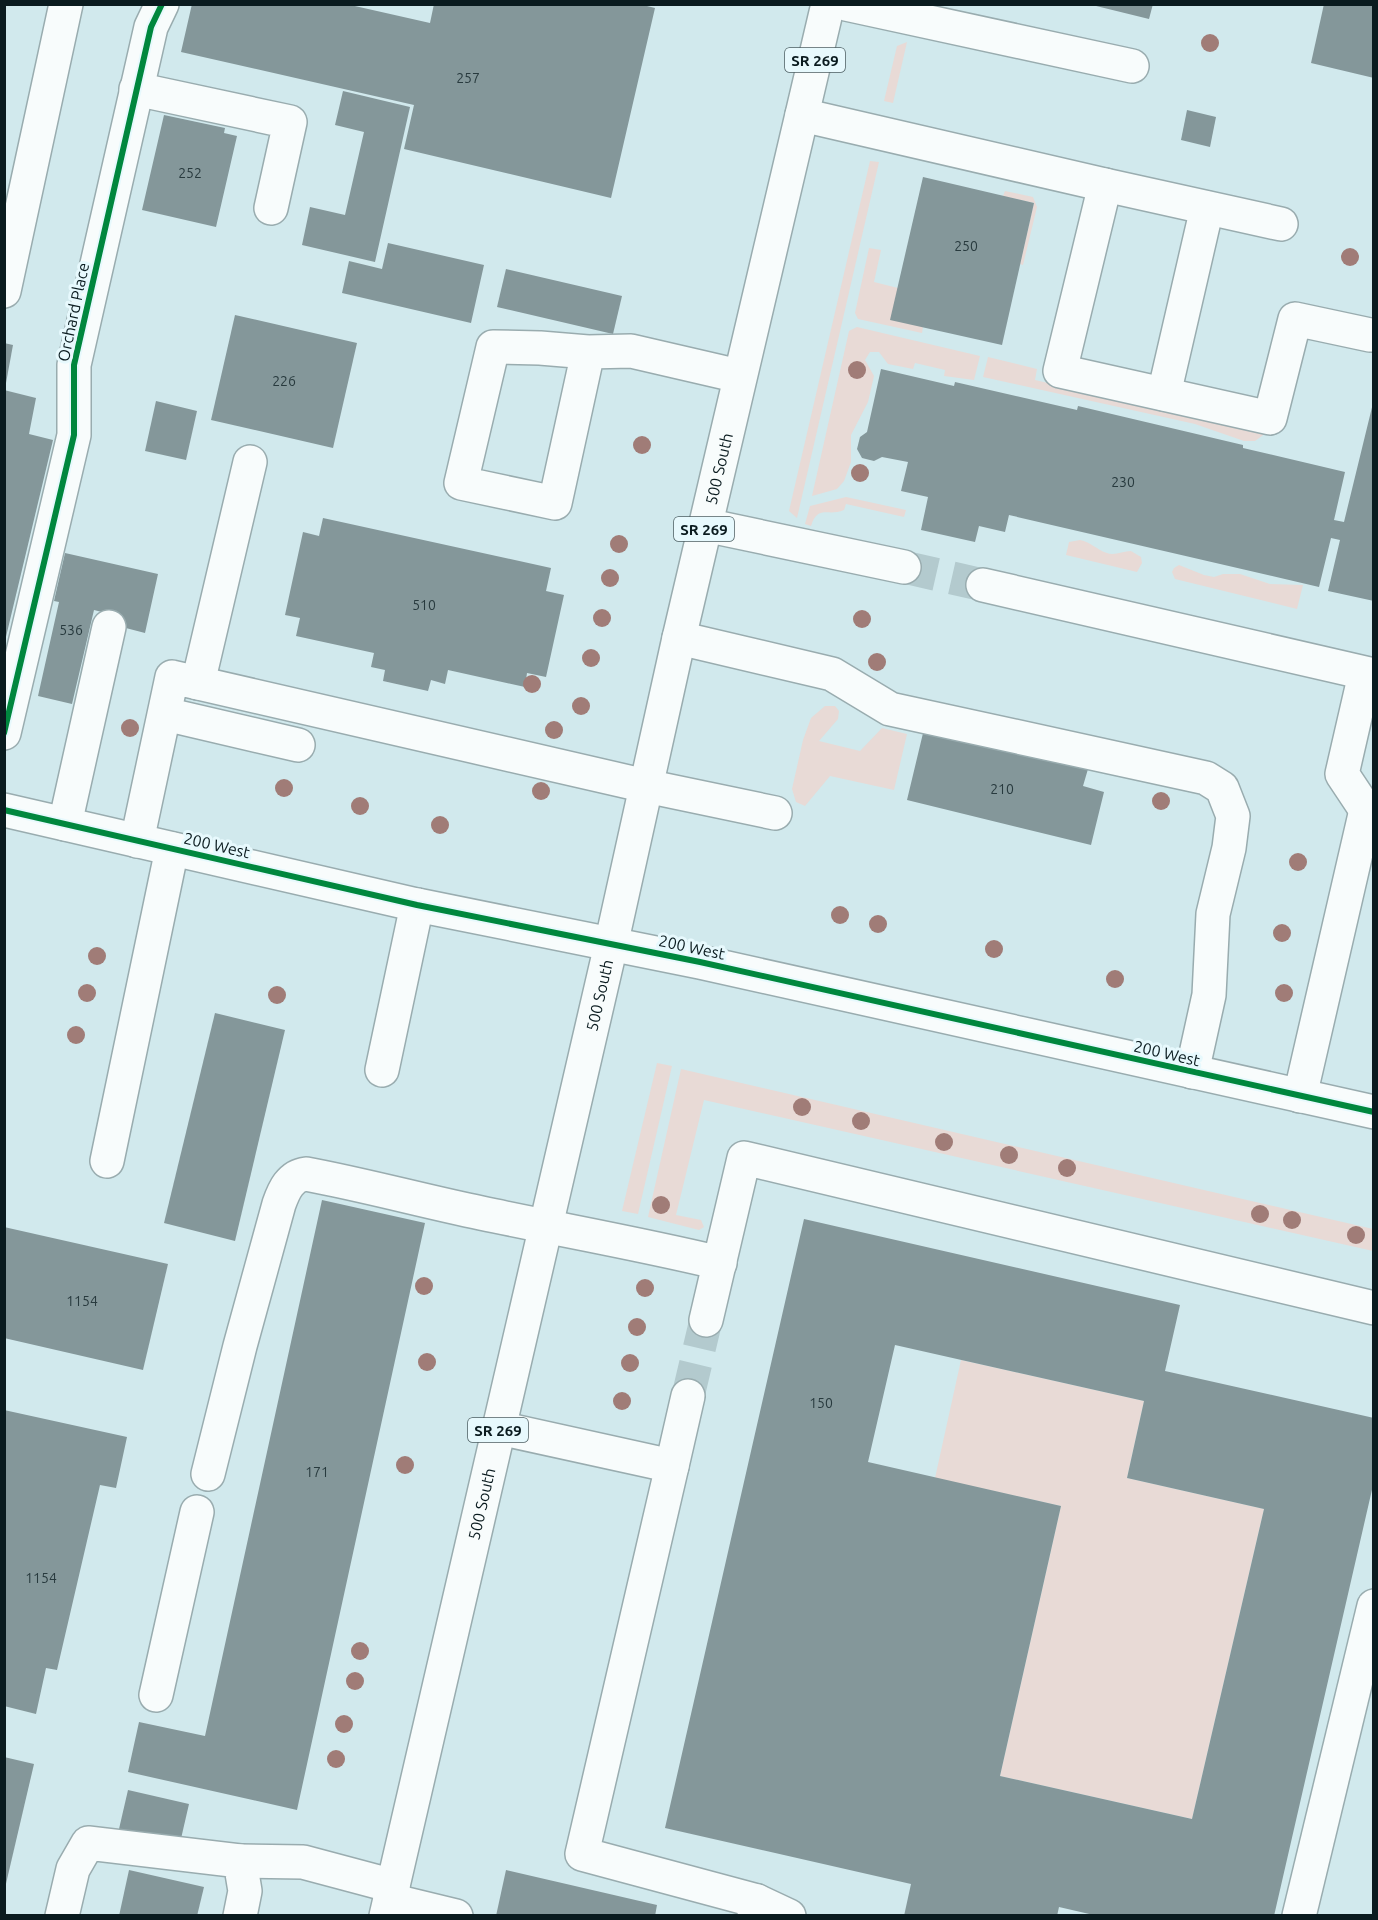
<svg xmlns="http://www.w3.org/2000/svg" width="1378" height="1920" viewBox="0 0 1378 1920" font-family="Ubuntu,sans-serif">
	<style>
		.green { fill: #e8dad6 }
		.building { fill: #84979a; fill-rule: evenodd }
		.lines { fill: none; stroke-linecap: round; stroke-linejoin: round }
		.minor-tunnel { stroke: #b3cace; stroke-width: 33; stroke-dasharray: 33 16; stroke-linecap: butt }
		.minor-casing { stroke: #99acaf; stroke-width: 36 }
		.major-casing { stroke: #99acaf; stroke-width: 36 }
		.minor { stroke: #f8fcfc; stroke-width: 33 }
		.major { stroke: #f8fcfc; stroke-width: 33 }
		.cycleway-casing { stroke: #e7f9fd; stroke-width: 10 }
		.cycleway { stroke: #00873e; stroke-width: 6 }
		.tree { fill: #a07c77 }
		.labels { text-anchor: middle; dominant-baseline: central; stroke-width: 6; stroke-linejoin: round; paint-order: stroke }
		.number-label { font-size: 14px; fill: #283a3e }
		.shield { fill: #e7f9fd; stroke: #4c5e62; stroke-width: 1.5 }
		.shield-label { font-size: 15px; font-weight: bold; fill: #0a1b1f }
		.street-label { font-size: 16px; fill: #0a1b1f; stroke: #e7f9fd }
	</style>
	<rect width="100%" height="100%" fill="#d1e9ed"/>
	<g class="green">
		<polygon points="907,42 893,103 884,101 897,46"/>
		<polygon points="870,161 879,162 797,518 789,511"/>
		<polygon points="1005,191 1033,197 1037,207 1023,265 1020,264 1034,203 1003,196"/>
		<polygon points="869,248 881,250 874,282 898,288 923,327 922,333 858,319 855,313"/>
		<polygon points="857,327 980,356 974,380 944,376 945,370 915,363 913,369 888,364 879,352 870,352 865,360 874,376 868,402 851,435 851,462 844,481 837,489 812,496 849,331"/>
		<polygon points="988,357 1037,369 1035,380 1266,433 1255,441 1244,441 1195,424 983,377"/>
		<path d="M 846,497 L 906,510 L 904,517 L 846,504 L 844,510 C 828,517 818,504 811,526 L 805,524 L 810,506 Z"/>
		<path d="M 1080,540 C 1091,542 1097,550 1107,553 C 1114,556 1123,551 1131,551 L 1141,557 L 1142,563 L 1137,572 L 1066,555 L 1069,542 Z"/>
		<polygon points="1179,565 1204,575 1214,577 1223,574 1240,574 1270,584 1303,585 1297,609 1175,579 1172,572 1174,568"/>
		<polygon points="825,706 835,706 839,711 838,719 819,741 860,751 882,728 907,734 894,790 830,776 805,806 796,802 792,789 803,740 811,718"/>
		<polygon points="657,1063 672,1066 638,1214 622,1211"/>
		<polygon points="681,1069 1373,1229 1373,1251 704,1100 676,1215 701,1220 704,1227 699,1230 648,1217"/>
		<polygon points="961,1360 1144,1401 1127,1478 1264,1509 1192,1819 1000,1776 1061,1506 935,1478"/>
	</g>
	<g class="building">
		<polygon points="192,4 346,4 430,23 434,4 639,4 655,8 611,198 404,149 414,105 181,52"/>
		<polygon points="1088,4 1153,4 1149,19"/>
		<polygon points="1324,4 1374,4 1374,78 1311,63"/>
		<polygon points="343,91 410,107 375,262 302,245 310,207 345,215 364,132 335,125"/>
		<polygon points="1187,110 1216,117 1210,147 1181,140"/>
		<polygon points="164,115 225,128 224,133 237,136 216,227 142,210"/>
		<polygon points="923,177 1034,203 1002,345 890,320"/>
		<polygon points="388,243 484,265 471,323 342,293 349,261 382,269"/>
		<polygon points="506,269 622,296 613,334 497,307"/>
		<polygon points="235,315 357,343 333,448 211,420"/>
		<polygon points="4,343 13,345 6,383 4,383"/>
		<polygon points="881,369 954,386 955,382 1077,410 1078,406 1243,445 1243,448 1345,472 1334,520 1344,522 1374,399 1374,601 1328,591 1340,540 1331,538 1319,587 1009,515 1005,532 979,526 975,542 921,530 928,497 901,491 908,462 882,457 874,461 862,458 857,449 860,437 867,432"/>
		<polygon points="4,390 36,398 29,434 53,440 5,641"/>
		<polygon points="156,401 197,411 186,460 145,451"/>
		<polygon points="323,518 551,568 546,591 564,595 546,677 527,673 525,687 448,670 445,684 431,680 428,691 383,681 385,670 371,667 374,653 296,636 300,618 285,615 303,532 319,536"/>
		<polygon points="65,553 158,574 145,633 122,627 114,615 94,610 72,704 38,696 59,602 54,601"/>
		<polygon points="924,729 1088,769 1083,786 1104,792 1091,845 907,800"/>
		<polygon points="215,1013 285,1030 235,1241 164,1223"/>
		<polygon points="322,1200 425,1223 297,1810 128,1772 139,1722 205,1736"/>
		<path d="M 804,1219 L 1180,1305 L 1165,1371 L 1374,1418 L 1374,1481 L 1274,1916 L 1098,1916 L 1059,1907 L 1057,1916 L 904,1916 L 911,1884 L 665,1828 ZM 895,1345 L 1144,1401 L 1127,1478 L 1264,1509 L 1192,1819 L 1000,1776 L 1061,1506 L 868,1462 Z"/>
		<polygon points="4,1227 168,1264 143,1370 4,1338"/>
		<polygon points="4,1410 127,1437 116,1488 100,1485 57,1670 46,1668 36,1714 4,1706"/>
		<polygon points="4,1757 34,1764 5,1888 4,1888"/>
		<polygon points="128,1790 189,1804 180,1843 119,1829"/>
		<polygon points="129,1870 204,1887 197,1916 119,1916"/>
		<polygon points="506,1870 657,1905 655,1916 496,1916"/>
	</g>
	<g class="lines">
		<g class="minor-tunnel">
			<polyline points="904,567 983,585"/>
			<polyline points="688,1396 706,1320"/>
		</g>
		<g class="minor-casing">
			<g id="minor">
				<polyline points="846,4 1132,66"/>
				<polyline points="136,89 290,122 271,208"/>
				<polyline points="802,115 1105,185 1060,371 1270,418 1295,319 1370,335"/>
				<polyline points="1105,185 1281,224"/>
				<polyline points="4,291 66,4"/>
				<polyline points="588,352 555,503 461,483 493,347 540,348 588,352 631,351 739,376"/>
				<polyline points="1164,394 1207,208"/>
				<polyline points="705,525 904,567"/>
				<polyline points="983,585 1374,675"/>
				<polyline points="679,638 832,674 890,709 1206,778 1222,788 1233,816 1229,848 1213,914 1209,995 1192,1072"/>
				<polyline points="1365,674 1342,774 1366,810"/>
				<polyline points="198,683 250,462"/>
				<polyline points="165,714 298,745"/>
				<polyline points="4,733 74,435 74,365 151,27 162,4"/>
				<polyline points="4,810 417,905 700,962 1374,1112"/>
				<polyline points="65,824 109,627"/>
				<polyline points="137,841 172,677 646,786 775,813"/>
				<polyline points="382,1070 417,905"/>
				<polyline points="1300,1096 1366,810 1374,812"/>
				<polyline points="107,1161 172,849"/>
				<polyline points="706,1320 744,1158 1374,1308"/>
				<polyline points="499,1428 672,1466 582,1854 757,1901"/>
				<polyline points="672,1466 688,1396"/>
				<path d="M 208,1474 L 240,1346 L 279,1204 C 284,1190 290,1176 306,1174 C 365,1185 423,1201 481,1213 C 561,1230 641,1244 720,1263"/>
				<polyline points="156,1695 197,1512"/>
				<polyline points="240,1861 303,1862 393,1886"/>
				<polyline points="390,1900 456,1916"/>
				<polyline points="62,1916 73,1869 88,1843 240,1861 245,1891 240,1916"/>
				<polyline points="754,1916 757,1901 789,1916"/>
				<polyline points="1299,1916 1374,1606"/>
			</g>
		</g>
		<g class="major-casing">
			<g id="major">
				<path id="s1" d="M 386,1916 L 611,945 L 679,638 L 828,4"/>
			</g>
		</g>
		<use href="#minor" class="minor"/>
		<use href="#major" class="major"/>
		<g class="cycleway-casing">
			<g id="cycleway">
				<polyline points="4,733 74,435 74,365 151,27 162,4"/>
				<polyline points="4,810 417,905 700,962 1374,1112"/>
			</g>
		</g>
		<use href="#cycleway" class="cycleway"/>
	</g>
	<g class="tree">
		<circle cx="1210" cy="43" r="9"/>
		<circle cx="1350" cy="257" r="9"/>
		<circle cx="857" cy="370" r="9"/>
		<circle cx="642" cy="445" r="9"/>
		<circle cx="860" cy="473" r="9"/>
		<circle cx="619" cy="544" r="9"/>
		<circle cx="610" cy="578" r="9"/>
		<circle cx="602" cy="618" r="9"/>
		<circle cx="862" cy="619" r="9"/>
		<circle cx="591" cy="658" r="9"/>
		<circle cx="877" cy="662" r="9"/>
		<circle cx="532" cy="684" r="9"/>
		<circle cx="581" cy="706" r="9"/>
		<circle cx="130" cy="728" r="9"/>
		<circle cx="554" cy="730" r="9"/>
		<circle cx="284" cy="788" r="9"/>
		<circle cx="541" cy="791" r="9"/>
		<circle cx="1161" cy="801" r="9"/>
		<circle cx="360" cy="806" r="9"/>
		<circle cx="440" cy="825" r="9"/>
		<circle cx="1298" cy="862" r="9"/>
		<circle cx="840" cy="915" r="9"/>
		<circle cx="878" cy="924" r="9"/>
		<circle cx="1282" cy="933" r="9"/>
		<circle cx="994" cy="949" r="9"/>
		<circle cx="97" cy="956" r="9"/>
		<circle cx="1115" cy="979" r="9"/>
		<circle cx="87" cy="993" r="9"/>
		<circle cx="1284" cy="993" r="9"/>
		<circle cx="277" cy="995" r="9"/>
		<circle cx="76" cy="1035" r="9"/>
		<circle cx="802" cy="1107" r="9"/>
		<circle cx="861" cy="1121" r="9"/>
		<circle cx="944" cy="1142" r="9"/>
		<circle cx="1009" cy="1155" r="9"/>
		<circle cx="1067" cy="1168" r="9"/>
		<circle cx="661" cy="1205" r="9"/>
		<circle cx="1260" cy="1214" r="9"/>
		<circle cx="1292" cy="1220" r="9"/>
		<circle cx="1356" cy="1235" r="9"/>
		<circle cx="424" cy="1286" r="9"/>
		<circle cx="645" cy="1288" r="9"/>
		<circle cx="637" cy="1327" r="9"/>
		<circle cx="427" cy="1362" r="9"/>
		<circle cx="630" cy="1363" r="9"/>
		<circle cx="622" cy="1401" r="9"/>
		<circle cx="405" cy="1465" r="9"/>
		<circle cx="360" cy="1651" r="9"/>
		<circle cx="355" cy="1681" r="9"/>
		<circle cx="344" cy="1724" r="9"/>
		<circle cx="336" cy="1759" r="9"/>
	</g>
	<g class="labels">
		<g class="number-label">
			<text x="468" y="78">257</text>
			<text x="190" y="173">252</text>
			<text x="966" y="246">250</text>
			<text x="284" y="381">226</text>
			<text x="1123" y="482">230</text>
			<text x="424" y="605">510</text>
			<text x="71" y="630">536</text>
			<text x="1002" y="789">210</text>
			<text x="82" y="1301">1154</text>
			<text x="821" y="1403">150</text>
			<text x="317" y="1472">171</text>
			<text x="41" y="1578">1154</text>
		</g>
		<g class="shield">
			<rect x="785" y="48" width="60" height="24" rx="4.5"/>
			<rect x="674" y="517" width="60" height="24" rx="4.5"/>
			<rect x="468" y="1418" width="60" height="24" rx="4.5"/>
		</g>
		<g class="shield-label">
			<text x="815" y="60">SR 269</text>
			<text x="704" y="529">SR 269</text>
			<text x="498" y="1430">SR 269</text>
		</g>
		<g class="street-label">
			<text transform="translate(73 312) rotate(-78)">Orchard Place</text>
			<text stroke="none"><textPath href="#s1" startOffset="1485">500 South</textPath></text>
			<text transform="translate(217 845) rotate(13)">200 West</text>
			<text transform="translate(692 947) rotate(12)">200 West</text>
			<text stroke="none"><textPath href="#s1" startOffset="945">500 South</textPath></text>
			<text transform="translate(1167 1053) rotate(13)">200 West</text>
			<text stroke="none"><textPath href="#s1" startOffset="423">500 South</textPath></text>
		</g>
	</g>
	<rect width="1378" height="1920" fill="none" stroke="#0a1b1f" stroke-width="12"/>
</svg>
